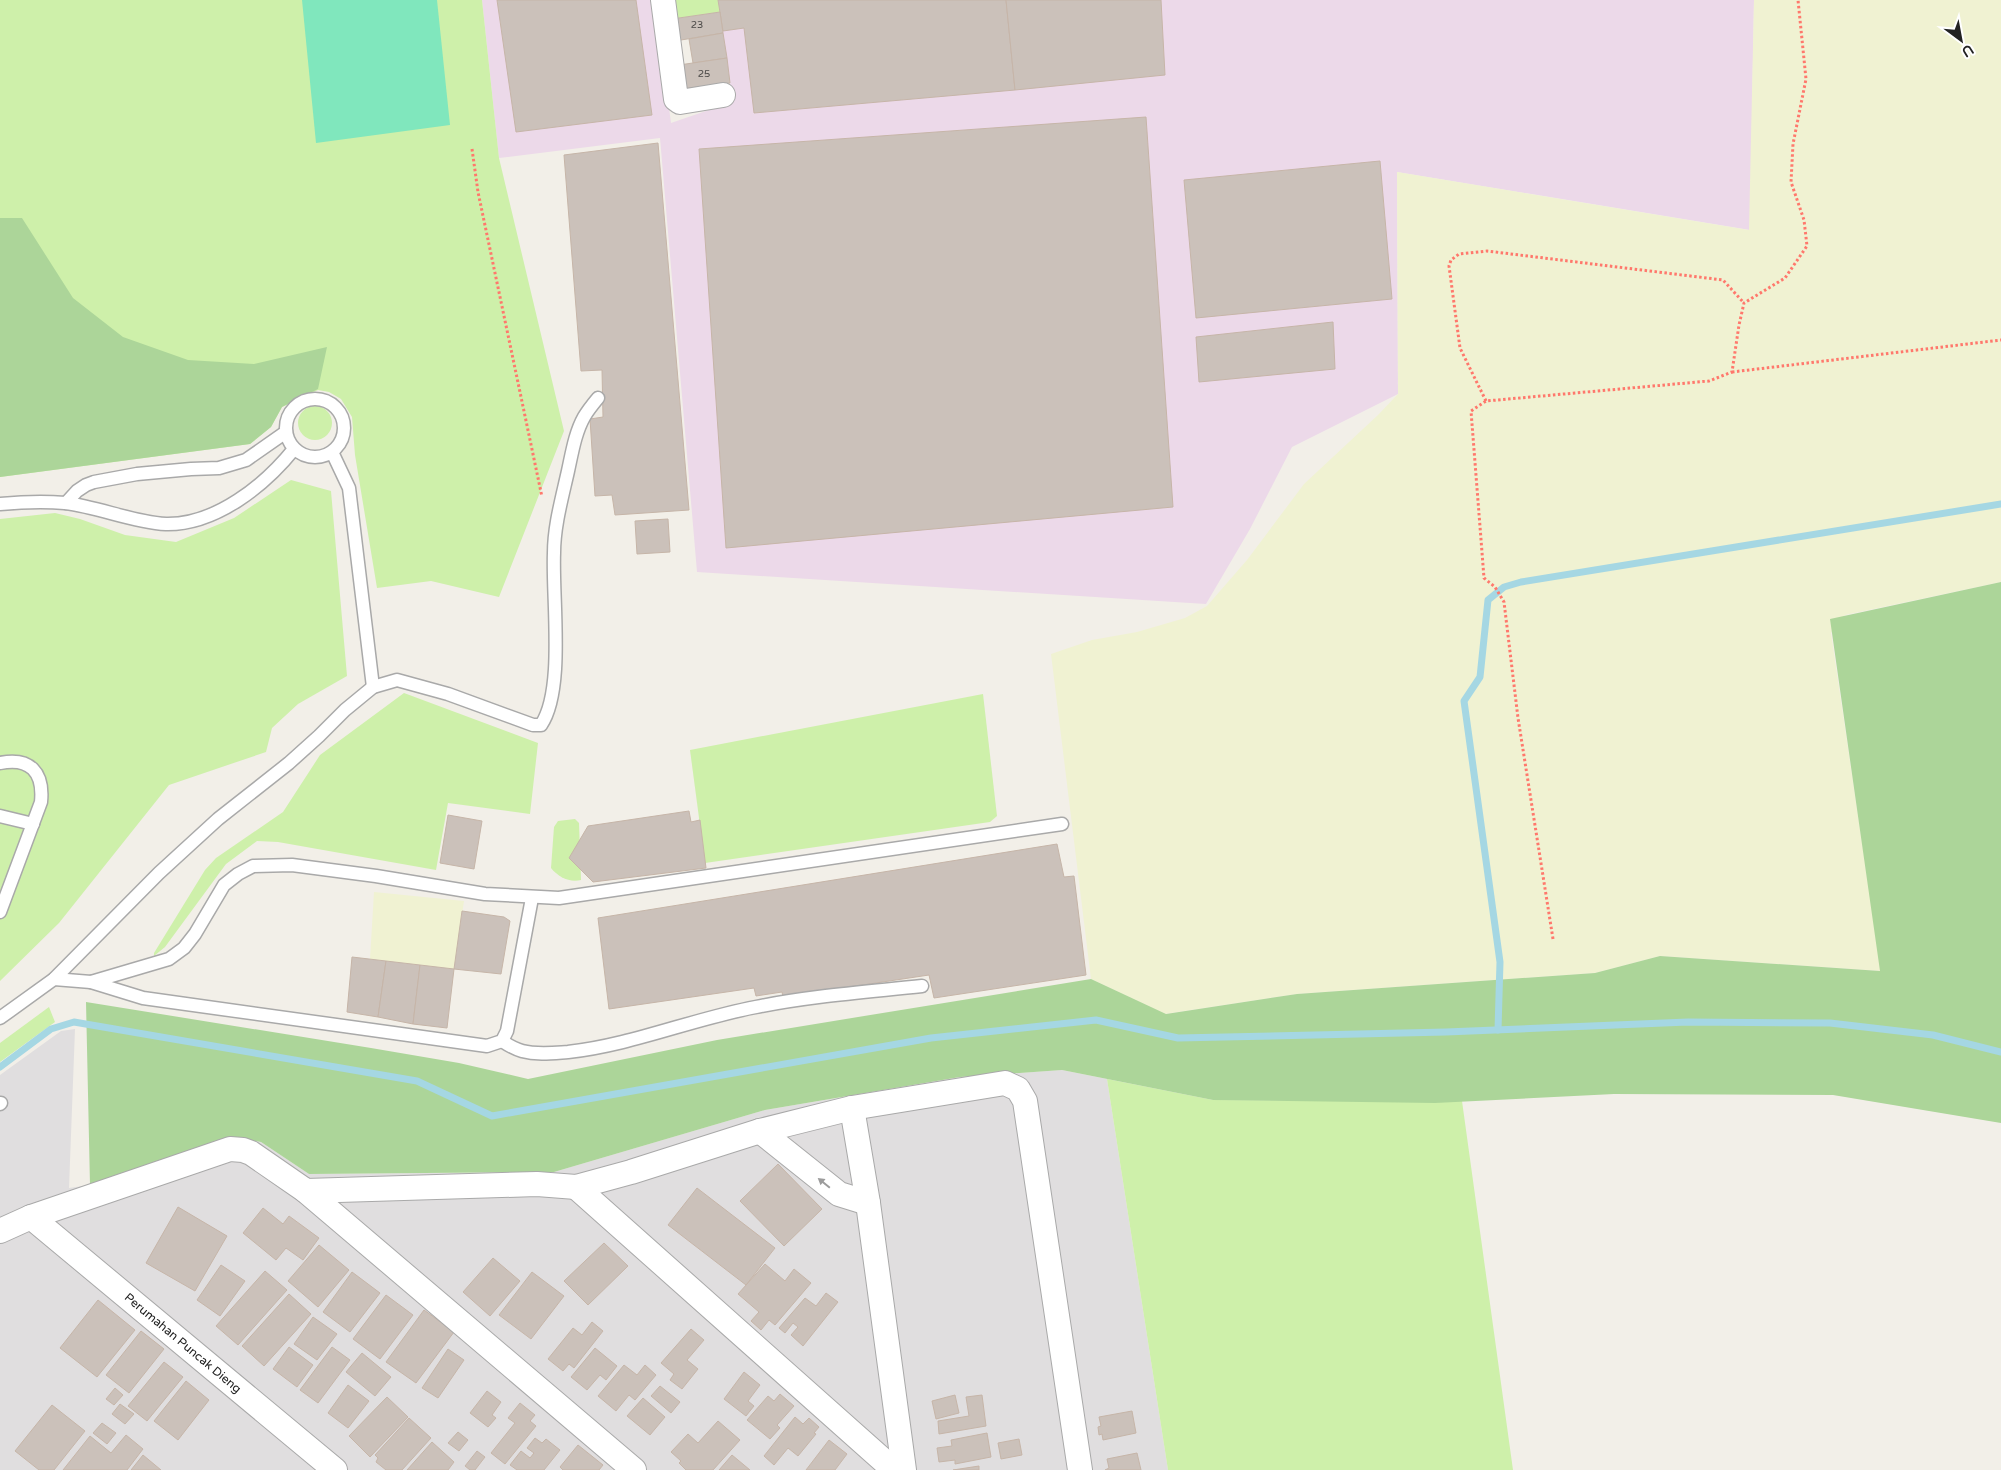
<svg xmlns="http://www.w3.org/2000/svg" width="2001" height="1470" viewBox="0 0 2001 1470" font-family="'Varela Round',sans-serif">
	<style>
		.residential { fill: #e0dedf }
		.industrial { fill: #ecd9e9 }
		.farmland { fill: #f0f2d2 }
		.grass { fill: #cef0aa }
		.forest { fill: #acd599 }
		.pitch { fill: #80e7bd }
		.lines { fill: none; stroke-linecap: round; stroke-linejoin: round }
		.stream { stroke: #a5d7e3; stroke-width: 7 }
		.building { fill: #cbc1ba; stroke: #c6b5a8 }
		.lane-casing { stroke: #a9a9a9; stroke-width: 15 }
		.street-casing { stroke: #a9a9a9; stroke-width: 26 }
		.path { stroke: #ff786c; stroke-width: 3; stroke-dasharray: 2.5 2.5; stroke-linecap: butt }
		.lane { stroke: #fff; stroke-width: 12 }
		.street { stroke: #fff; stroke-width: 24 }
		.oneway { fill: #9c9c9c }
		.labels { text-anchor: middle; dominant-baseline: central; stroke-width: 4; stroke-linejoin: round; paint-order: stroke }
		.number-label { font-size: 10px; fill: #4c4a48 }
		.street-label { font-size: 12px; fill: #222; stroke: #fff }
	</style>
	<rect width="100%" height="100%" fill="#f2efe8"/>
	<polygon class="residential" points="75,1029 69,1188 90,1185 237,1138 261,1142 309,1174 554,1172 765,1110 960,1077 1062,1070 1107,1079 1168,1470 0,1470 0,1075 61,1031"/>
	<polygon class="industrial" points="482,0 655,0 671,123 732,102 718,0 1754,0 1750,230 1397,172 1398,394 1292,447 1250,529 1206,604 697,572 660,138 499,158"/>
	<g class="farmland">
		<polygon points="1754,0 2001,0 2001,582 1845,615 1831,633 1881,971 1660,956 1595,973 1297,994 1165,1014 1091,979 1051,654 1092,640 1137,632 1185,618 1207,606 1247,560 1304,484 1378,415 1398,394 1397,172 1749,230"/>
		<polygon points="374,892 464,901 454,969 370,959"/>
	</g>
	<g class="grass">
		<polygon points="0,0 482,0 499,158 564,431 499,597 431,581 377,588 355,455 352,417 341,399 329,392 318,390 282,407 271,427 250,444 0,477"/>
		<polygon points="670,0 718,0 720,12 672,19"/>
		<circle cx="315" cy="423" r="17"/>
		<polygon points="291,480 331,491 347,676 298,704 272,728 266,752 169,785 59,923 0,981 0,519 55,513 80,519 125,535 176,542 234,518"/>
		<polygon points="404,693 538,743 530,814 448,803 436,870 278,842 257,841 226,864 165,947 154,956 154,953 205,870 216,858 283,812 320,755"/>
		<polygon points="983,694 997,816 990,822 705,863 690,750"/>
		<path d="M 575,819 L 579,823 L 581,880 C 570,883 558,877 551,868 L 554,827 L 558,821 Z"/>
		<polygon points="49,1007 55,1022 0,1062 0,1043"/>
		<polygon points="1107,1079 1213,1100 1462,1101 1513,1470 1168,1470"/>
	</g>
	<g class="forest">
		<polygon points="0,218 22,218 73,298 123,337 188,360 254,364 327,347 318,389 282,407 271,427 250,444 0,477"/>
		<polygon points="2001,582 2001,1123 1833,1095 1614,1094 1435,1103 1213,1100 1062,1070 960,1077 765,1110 554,1172 309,1174 261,1142 237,1138 90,1185 86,1002 371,1048 459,1063 528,1079 717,1040 1091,979 1166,1014 1297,994 1595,973 1660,956 1880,971 1830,619"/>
	</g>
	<polygon class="pitch" points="302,0 437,0 450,125 316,143"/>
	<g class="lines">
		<g class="stream">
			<polyline points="1498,1030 1500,962 1464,701 1480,677 1488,600 1504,587 1521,582 2001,504"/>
			<polyline points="0,1067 51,1029 74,1022 417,1081 492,1116 931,1038 1096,1020 1178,1038 1446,1032 1688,1022 1830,1023 1933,1035 2001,1052"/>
		</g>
	</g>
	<g class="building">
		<polygon points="497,0 636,0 652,115 516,132"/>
		<polygon points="718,0 1006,0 1015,90 754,113 744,28 723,31"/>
		<polygon points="1006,0 1161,0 1165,75 1015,90"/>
		<polygon points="720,12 723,33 675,41 672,19"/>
		<polygon points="723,33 727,58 693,63 689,39"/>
		<polygon points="727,58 730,83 682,89 679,65"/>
		<polygon points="1146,117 1173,507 726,548 699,149"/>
		<polygon points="658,143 689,510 615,515 612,495 595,496 590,419 603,417 602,370 581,371 564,155"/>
		<polygon points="1380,161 1392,299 1196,318 1184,180"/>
		<polygon points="1333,322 1335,369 1199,382 1196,337"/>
		<polygon points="668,519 670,552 637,554 635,521"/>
		<polygon points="689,811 691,822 700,820 706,868 593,882 569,858 588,826"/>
		<polygon points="448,815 482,821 474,869 440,863"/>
		<polygon points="1057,844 1064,877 1074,876 1086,975 934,998 929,975 783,997 782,992 756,996 754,988 609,1009 598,918"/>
		<polygon points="462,911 504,917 510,921 501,974 454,969"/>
		<polygon points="352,957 386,961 378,1017 347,1012"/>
		<polygon points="386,961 420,965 413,1024 378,1017"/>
		<polygon points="420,965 454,969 447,1028 413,1024"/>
		<polygon points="778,1164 822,1209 784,1246 740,1201"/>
		<polygon points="697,1188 775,1248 746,1285 668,1225"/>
		<polygon points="178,1207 227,1236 195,1291 146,1263"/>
		<polygon points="263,1208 283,1224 289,1216 319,1238 303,1260 286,1248 276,1260 243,1233"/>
		<polygon points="604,1243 628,1266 588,1305 564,1281"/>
		<polygon points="319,1245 349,1270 318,1307 288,1281"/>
		<polygon points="493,1258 520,1281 490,1316 463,1292"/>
		<polygon points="765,1264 785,1281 794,1269 811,1283 775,1325 769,1320 761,1330 751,1321 759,1312 738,1294"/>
		<polygon points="221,1265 245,1281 220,1316 197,1300"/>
		<polygon points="265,1271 287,1290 238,1345 216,1326"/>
		<polygon points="352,1272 380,1293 350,1332 323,1312"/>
		<polygon points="532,1272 564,1296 531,1339 499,1315"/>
		<polygon points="826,1293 838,1302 803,1346 791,1335 798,1327 793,1323 785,1333 779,1328 805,1298 816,1306"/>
		<polygon points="289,1294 311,1314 264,1366 242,1346"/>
		<polygon points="386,1295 413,1315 380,1359 353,1339"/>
		<polygon points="98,1300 135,1330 97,1377 60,1348"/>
		<polygon points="424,1310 454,1332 416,1383 386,1362"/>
		<polygon points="313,1317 337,1334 317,1360 294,1344"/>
		<polygon points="592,1322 603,1331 574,1368 569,1364 563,1371 548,1359 573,1328 582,1335"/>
		<polygon points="691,1329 704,1340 687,1360 698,1369 682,1389 670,1380 674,1374 661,1363"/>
		<polygon points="141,1331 164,1349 129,1393 106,1375"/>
		<polygon points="289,1347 313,1365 297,1387 273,1369"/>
		<polygon points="332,1347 350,1360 318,1403 300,1390"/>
		<polygon points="595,1348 617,1366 606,1380 600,1375 587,1390 571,1377"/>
		<polygon points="448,1349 464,1360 438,1398 422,1388"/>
		<polygon points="362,1353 391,1377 375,1396 346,1372"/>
		<polygon points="164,1362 183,1377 147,1421 128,1406"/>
		<polygon points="624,1365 637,1375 645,1365 656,1375 635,1400 629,1395 616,1411 598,1396"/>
		<polygon points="744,1372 760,1385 748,1401 754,1406 746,1416 724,1399"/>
		<polygon points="186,1381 209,1400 178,1440 154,1421"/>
		<polygon points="348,1385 369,1401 348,1428 328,1413"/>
		<polygon points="660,1386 680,1402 671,1413 651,1396"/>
		<polygon points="115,1388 123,1395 114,1405 106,1399"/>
		<polygon points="487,1391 501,1402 492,1415 496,1418 488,1427 470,1413"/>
		<polygon points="780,1394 794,1406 777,1425 780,1428 770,1439 747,1420 768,1396 774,1401"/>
		<polygon points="955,1395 959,1413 936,1419 932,1401"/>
		<polygon points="982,1395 986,1426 939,1434 938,1421 969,1416 966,1397"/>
		<polygon points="387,1397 408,1417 370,1457 349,1436"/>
		<polygon points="643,1398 665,1417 650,1435 627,1416"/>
		<polygon points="520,1403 535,1415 530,1421 536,1426 505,1464 491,1453 515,1423 508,1418"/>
		<polygon points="120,1404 134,1414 125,1424 112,1414"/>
		<polygon points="52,1405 85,1431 54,1470 39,1470 15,1451"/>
		<polygon points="1132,1411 1136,1433 1103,1440 1102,1434 1099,1435 1098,1427 1101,1426 1099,1417"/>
		<polygon points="795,1417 803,1424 809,1418 819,1427 814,1433 816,1434 798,1456 788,1448 774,1465 764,1456"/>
		<polygon points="409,1418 431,1438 402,1470 386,1470 376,1462 378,1458 375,1455"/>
		<polygon points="718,1421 740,1440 713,1470 686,1470 679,1463 681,1461 671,1452 688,1434 698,1443"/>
		<polygon points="102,1423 116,1433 107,1444 93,1433"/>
		<polygon points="458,1432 468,1440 459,1451 448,1443"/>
		<polygon points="987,1433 991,1457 955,1464 955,1460 939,1462 937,1448 952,1446 951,1440"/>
		<polygon points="126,1435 143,1449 127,1470 63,1470 90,1436 111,1453"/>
		<polygon points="535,1438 542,1443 546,1439 560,1450 544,1470 517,1470 510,1465 521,1451 530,1458 534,1453 527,1448"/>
		<polygon points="1019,1439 1022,1455 1001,1459 998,1443"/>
		<polygon points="829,1440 847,1454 835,1470 806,1470"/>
		<polygon points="432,1442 454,1462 448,1470 407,1470"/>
		<polygon points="578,1445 603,1465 599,1470 563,1470 560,1467"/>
		<polygon points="477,1451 485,1457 475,1470 470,1470 465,1466"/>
		<polygon points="1137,1453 1141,1470 1105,1470 1109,1468 1107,1459"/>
		<polygon points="143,1455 161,1470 131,1470"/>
		<polygon points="732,1455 750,1470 719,1470"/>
		<polygon points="979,1466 979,1470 953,1470"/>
	</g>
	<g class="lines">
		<g class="lane-casing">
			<g id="lane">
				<circle cx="315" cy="428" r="29"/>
				<polyline points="332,452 349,488 373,687"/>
				<polyline points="66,503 77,491 86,485 94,482 137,474 191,469 219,468 246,460 286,432"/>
				<path d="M 0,504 C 21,502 44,501 65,503 C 99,507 132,522 166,524 C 216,525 265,485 294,449"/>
				<path d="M 0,763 C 30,757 44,772 41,802 L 0,912"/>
				<polyline points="0,816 33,824"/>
				<polyline points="54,979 91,982 169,959 184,948 195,934 224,885 238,874 253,866 292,865 376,876 485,894 559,898 1062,824"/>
				<polyline points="91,982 143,998 487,1046 502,1041 507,1031 532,898"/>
				<path d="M 0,1018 L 54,979 L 159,873 L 218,819 L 289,763 L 319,736 L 345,710 L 373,687 L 397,680 L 448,694 L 533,725 L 541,725 C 565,690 552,598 554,553 C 554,526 562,498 568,471 C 572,453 575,433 584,417 C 588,410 593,404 598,398"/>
				<path d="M 502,1041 C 508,1045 515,1049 522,1051 C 537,1055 553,1053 568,1052 C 632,1045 692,1019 756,1007 C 810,996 866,992 922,986"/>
				<polyline points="0,1104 1,1103"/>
			</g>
		</g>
		<g class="street-casing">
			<g id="street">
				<polyline points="663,0 676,99 680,102 723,95"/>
				<polyline points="852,1108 868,1203 904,1470"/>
				<polyline points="760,1131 839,1194 868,1203"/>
				<polyline points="576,1187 894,1470"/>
				<polyline points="306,1191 634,1470"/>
				<polyline points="31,1217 335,1470"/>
				<polyline points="0,1231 31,1217 230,1149 243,1150 251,1153 306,1191 537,1184 576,1187 631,1172 760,1131 852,1108 1005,1083 1018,1089 1025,1101 1080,1470"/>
			</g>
		</g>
		<g class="path">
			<polyline points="472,149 478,192 542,497"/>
			<polyline points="1732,372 2001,340"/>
			<polyline points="1486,401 1460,348 1449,266 1451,260 1459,254 1487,251 1723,280 1744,303"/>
			<polyline points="1553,939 1518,718 1504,602 1495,587 1484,578 1471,411 1486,401 1709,381 1732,372 1739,325 1744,303 1785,278 1807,246 1804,220 1791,182 1793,144 1806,79 1798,0"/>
		</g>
		<use href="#lane" class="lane"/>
		<use href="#street" class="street"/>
	</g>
	<defs><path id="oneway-solid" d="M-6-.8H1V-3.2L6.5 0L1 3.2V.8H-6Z" transform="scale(1.25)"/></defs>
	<use class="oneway" href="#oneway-solid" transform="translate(824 1183) rotate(-141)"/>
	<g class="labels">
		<g class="number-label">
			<text x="697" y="25">23</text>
			<text x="704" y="74">25</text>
		</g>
		<g class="street-label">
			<text transform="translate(183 1343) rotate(40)">Perumahan Puncak Dieng</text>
		</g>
	</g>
	<g transform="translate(1961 40) rotate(148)" stroke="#ffffff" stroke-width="4" paint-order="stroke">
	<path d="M0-4L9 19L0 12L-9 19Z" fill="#222222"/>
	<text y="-8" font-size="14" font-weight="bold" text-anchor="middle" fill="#222222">U</text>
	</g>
</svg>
